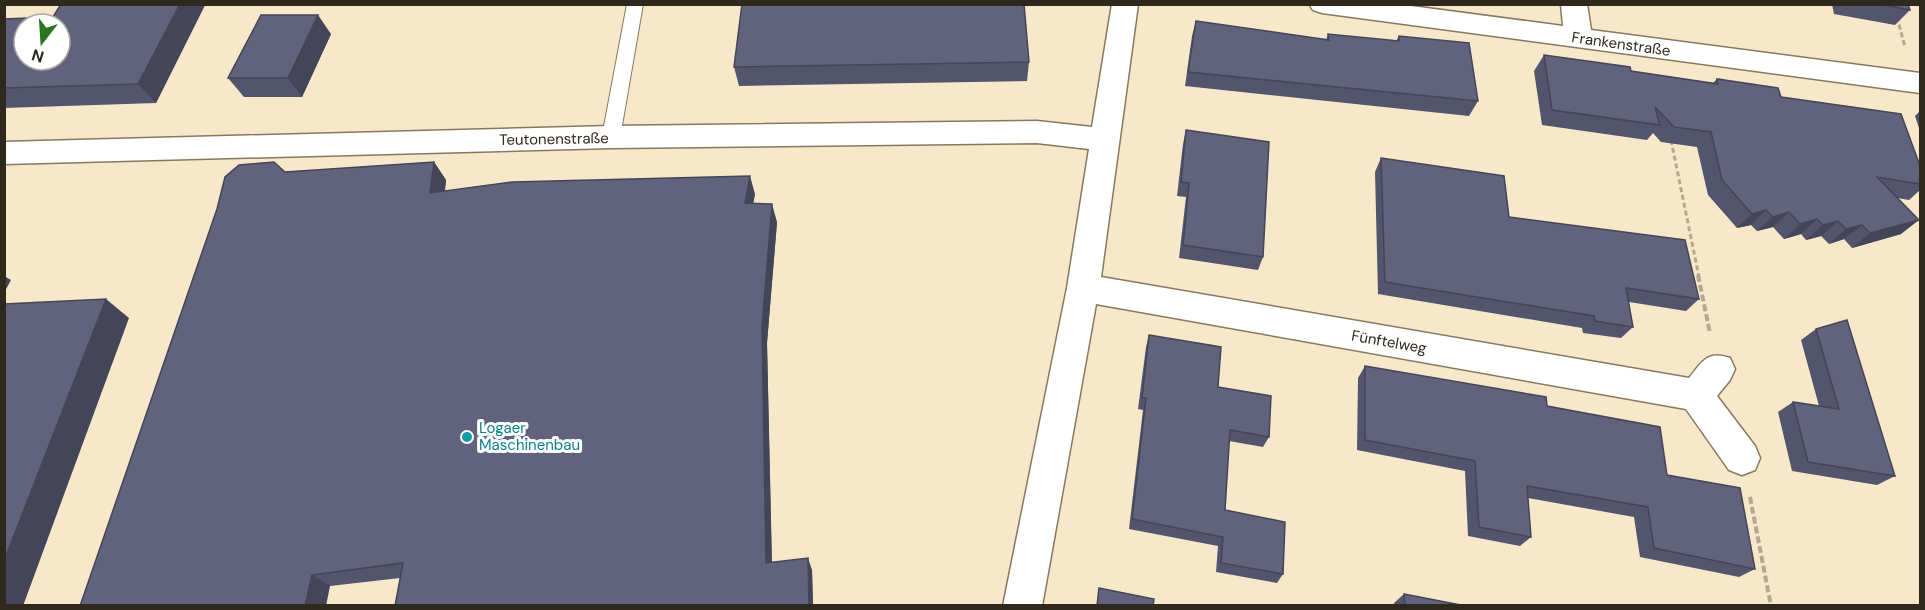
<svg xmlns="http://www.w3.org/2000/svg" width="1925" height="610" viewBox="0 0 1925 610" font-family="'DM Sans',sans-serif">
	<style>
		.lines { fill: none; stroke-linecap: round; stroke-linejoin: round }
		.service-casing { stroke: #87795f; stroke-width: 2 }
		.minor-casing { stroke: #87795f; stroke-width: 3 }
		.path-far1 { stroke: #b4a890; stroke-width: 3; stroke-dasharray: 5 3; stroke-linecap: butt }
		.path { stroke: #b4a890; stroke-width: 4; stroke-dasharray: 7 3; stroke-linecap: butt }
		.service { fill: #fff; fill-rule: evenodd }
		.minor { fill: #fff; fill-rule: evenodd }
		.wall { fill: #53556c }
		.shaded-wall { fill: #444558 }
		.building { fill: #61637d; stroke: #444558; stroke-width: 1.5; fill-rule: evenodd }
		.culture-dot { fill: #0f9aa8; stroke: #fff; stroke-width: 2 }
		.labels { text-anchor: middle; dominant-baseline: central; stroke-width: 6; stroke-linejoin: round; paint-order: stroke }
		.street-label { font-size: 15px; fill: #2e281d; stroke: #fff }
		.culture-label { font-size: 15px; fill: #0d838f; stroke: #fff; text-anchor: start }
	</style>
	<rect width="100%" height="100%" fill="#f7e8ca"/>
	<g class="lines">
		<g class="service-casing">
			<polygon id="service" points="627,4 643,4 620,137 617,142 611,144 605,142 602,137"/>
		</g>
		<g class="minor-casing">
			<g id="minor">
				<path d="M 1112,4 L 1138,4 L 1101,277 L 1689,378 C 1702,362 1707,350 1730,358 L 1735,369 L 1730,380 L 1717,396 L 1755,446 L 1760,458 L 1755,470 L 1742,475 L 1729,470 L 1686,409 L 1096,304 L 1042,606 L 1003,606 L 1067,288 L 1089,149 L 1037,143 L 611,148 L 4,164 L 4,142 L 611,126 L 1037,121 L 1092,127 Z"/>
				<polygon points="1309,4 1396,4 1563,26 1561,4 1587,4 1591,30 1920,73 1920,93 1322,13 1313,10"/>
			</g>
		</g>
		<g class="path-far1">
			<polyline points="1897,17 1905,47"/>
			<polyline points="1671,140 1699,277"/>
		</g>
		<g class="path">
			<polyline points="1698,275 1710,333"/>
			<polyline points="1750,497 1771,606"/>
		</g>
		<use href="#service" class="service"/>
		<use href="#minor" class="minor"/>
	</g>
	<g class="wall">
		<polygon points="1832,4 1908,4 1910,10 1895,25 1834,14"/>
		<polygon points="205,5 156,103 4,108 4,19 53,17"/>
		<polygon points="1196,21 1326,40 1328,34 1396,41 1399,36 1478,101 1469,116 1185,86 1192,36"/>
		<polygon points="331,34 302,97 244,97 228,78"/>
		<polygon points="1544,55 1631,71 1713,83 1717,79 1781,97 1920,166 1920,190 1909,200 1897,198 1901,234 1852,248 1844,239 1829,244 1821,236 1806,240 1801,234 1784,239 1773,227 1757,231 1751,225 1737,228 1708,195 1697,147 1661,142 1653,133 1647,140 1542,125 1534,71"/>
		<polygon points="1029,62 1027,81 739,86 734,67"/>
		<polygon points="1920,111 1920,131 1915,116"/>
		<polygon points="1186,130 1263,257 1258,270 1179,258 1186,197 1177,196 1183,144"/>
		<polygon points="1381,158 1509,217 1699,299 1686,311 1629,302 1633,327 1621,338 1583,333 1582,328 1378,294 1375,172"/>
		<polygon points="434,162 446,180 445,191 755,194 753,203 777,222 767,343 772,562 812,570 813,606 395,606 400,578 330,586 80,606 285,172"/>
		<polygon points="1816,329 1895,476 1877,485 1792,471 1778,412 1793,402 1819,406 1801,340"/>
		<polygon points="1149,335 1218,387 1269,437 1263,447 1229,441 1225,510 1283,574 1277,583 1216,572 1218,546 1129,529 1143,410 1138,409 1146,347"/>
		<polygon points="1365,366 1547,406 1667,475 1755,569 1739,577 1640,557 1634,517 1528,498 1531,537 1520,546 1468,536 1465,471 1357,450 1358,378"/>
		<polygon points="1404,594 1466,606 1394,606 1394,603"/>
	</g>
	<g class="shaded-wall">
		<polygon points="180,4 205,5 156,103 138,84"/>
		<polygon points="318,15 331,34 302,97 288,78"/>
		<polygon points="434,162 446,180 442,211 430,193"/>
		<polygon points="750,176 755,194 750,221 745,203"/>
		<polygon points="772,204 777,222 767,343 772,575 766,563 762,327"/>
		<polygon points="1766,210 1751,225 1737,228 1752,214"/>
		<polygon points="1789,212 1773,227 1757,231 1773,217"/>
		<polygon points="1817,219 1801,234 1784,239 1800,224"/>
		<polygon points="1919,220 1901,234 1852,248 1870,233"/>
		<polygon points="1838,221 1821,236 1806,240 1823,225"/>
		<polygon points="1862,225 1844,239 1829,244 1846,229"/>
		<polygon points="4,276 11,280 4,293"/>
		<polygon points="106,299 129,318 23,606 4,606 4,561"/>
		<polygon points="808,558 812,570 813,606 809,606"/>
		<polygon points="312,575 330,586 326,606 305,606"/>
	</g>
	<g class="building">
		<path d="M 61,4 L 180,4 L 138,84 L 4,88 L 4,19 L 53,17 ZM 24,24 L 60,24 L 60,60 L 24,60 Z"/>
		<polygon points="742,4 1024,4 1029,62 734,67"/>
		<polygon points="1879,4 1908,4 1910,10"/>
		<polygon points="261,15 318,15 288,78 228,78"/>
		<polygon points="1196,21 1329,40 1328,34 1399,41 1399,36 1469,43 1478,101 1188,72"/>
		<polygon points="1544,55 1630,67 1631,71 1718,84 1717,79 1778,88 1781,97 1901,114 1920,166 1920,184 1877,177 1919,220 1870,233 1862,225 1846,229 1838,221 1823,225 1817,219 1800,224 1789,212 1773,217 1766,210 1752,214 1722,180 1711,132 1674,127 1655,107 1660,125 1552,110"/>
		<polygon points="1186,130 1269,142 1263,257 1183,245 1189,183 1181,182"/>
		<polygon points="1381,158 1504,176 1509,217 1685,240 1699,299 1626,288 1633,327 1595,321 1594,316 1385,282"/>
		<polygon points="274,162 285,172 434,162 430,193 512,182 750,176 745,203 772,204 762,327 766,563 808,558 809,606 395,606 403,563 312,575 305,606 80,606 217,209 225,177 239,165"/>
		<polygon points="106,299 4,561 4,304"/>
		<polygon points="1847,320 1895,476 1808,462 1793,402 1839,409 1816,329"/>
		<polygon points="1149,335 1221,347 1218,387 1271,396 1269,437 1230,430 1225,510 1285,522 1283,574 1221,563 1223,537 1132,519 1146,398 1142,398"/>
		<polygon points="1365,366 1546,397 1547,406 1660,427 1667,475 1740,488 1755,569 1654,548 1648,507 1527,486 1531,537 1479,527 1475,461 1365,440"/>
		<polygon points="1099,588 1154,599 1153,606 1097,606"/>
		<polygon points="1404,594 1466,606 1405,606"/>
	</g>
	<circle class="culture-dot" cx="467" cy="437" r="6"/>
	<g class="labels">
		<g class="street-label">
			<text transform="translate(1621 44) rotate(8)">Frankenstraße</text>
			<text transform="translate(554 139) rotate(-1)">Teutonenstraße</text>
			<text transform="translate(1389 342) rotate(10)">Fünftelweg</text>
		</g>
		<g class="culture-label">
			<text x="479" y="428">Logaer<tspan x="479" dy="17">Maschinenbau</tspan></text>
		</g>
	</g>
	<rect width="1925" height="610" fill="none" stroke="#2e281d" stroke-width="12"/>
	<g transform="translate(42 42) rotate(197)"><circle r="28" fill="#ffffff" stroke="#aba9a5" stroke-width="1.5"/>
	<path d="M0-4.5L10 22L0 15L-10 22Z" fill="#29761e"/>
	<text y="-9" font-size="16" font-weight="bold" text-anchor="middle" fill="#2e281d">N</text>
	</g>
</svg>
